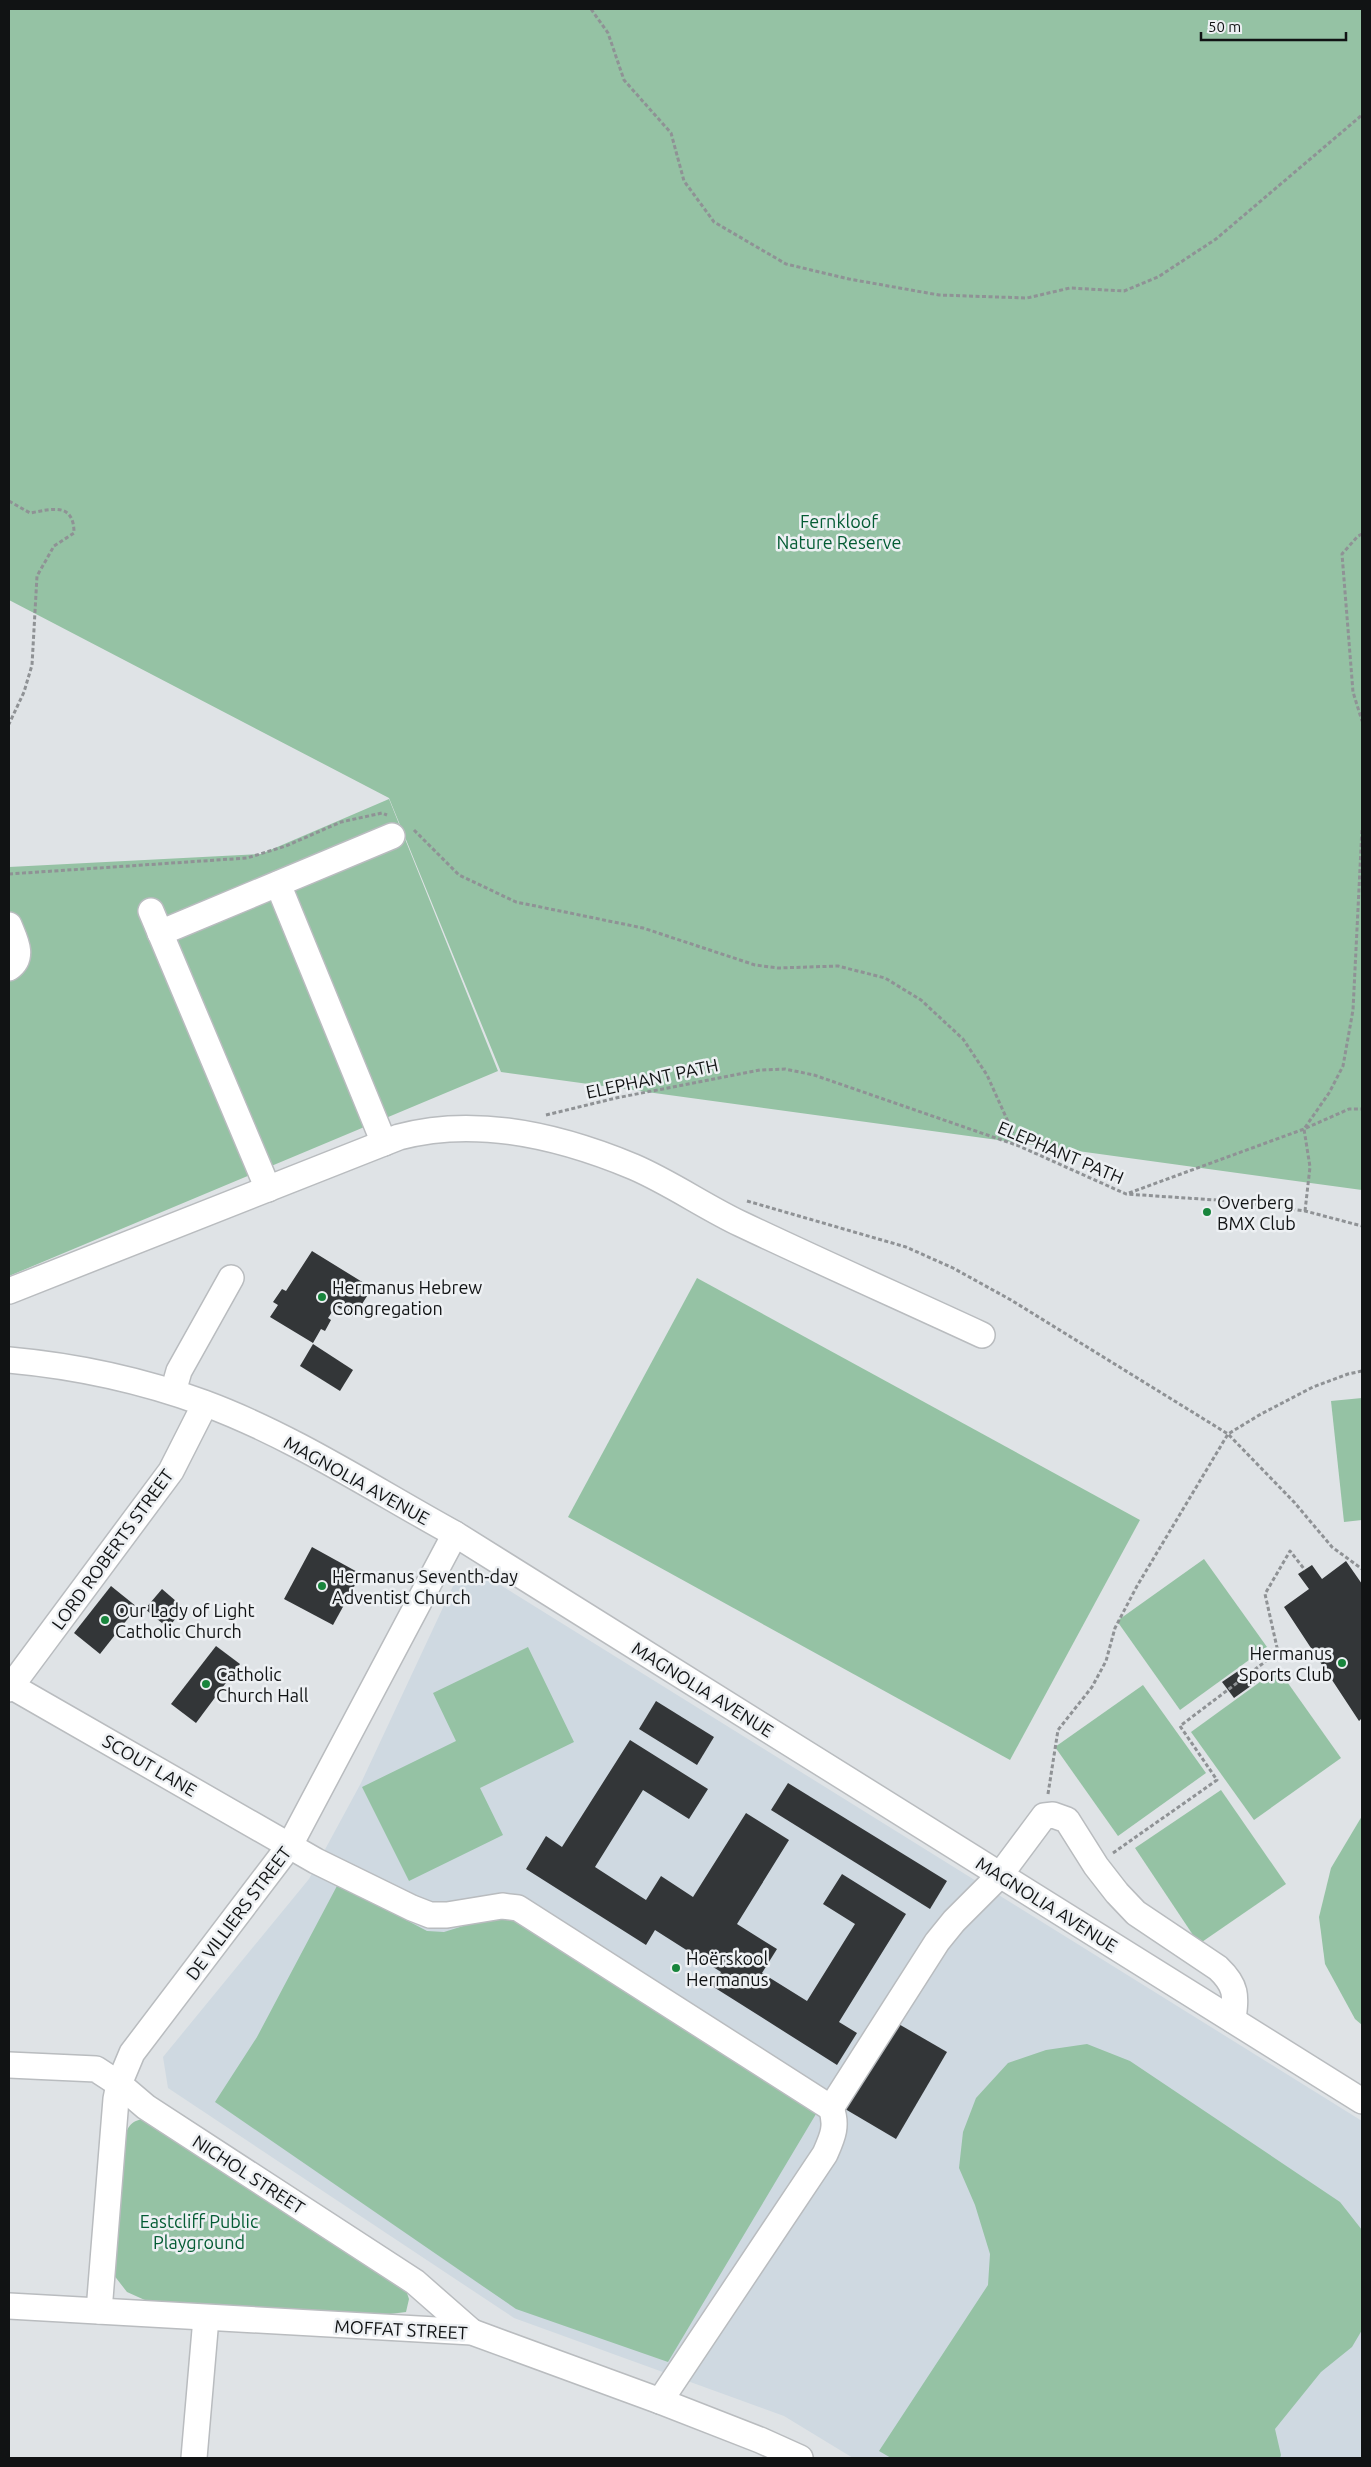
<svg xmlns="http://www.w3.org/2000/svg" width="1371" height="2467" viewBox="0 0 1371 2467" font-family="Ubuntu,sans-serif">
	<style>
		.built { fill: #cfd9e1 }
		.green { fill: #95c2a4 }
		.building { fill: #333638 }
		.lines { fill: none; stroke-linecap: round; stroke-linejoin: round }
		.minor-casing { stroke: #b9bcbf; stroke-width: 28 }
		.path { stroke: #8f9295; stroke-width: 3; stroke-dasharray: 4 2.5; stroke-linecap: butt }
		.minor { stroke: #fff; stroke-width: 25 }
		.poi-dot { fill: #18853c; stroke: #edf0f3; stroke-width: 2 }
		.labels { text-anchor: middle; dominant-baseline: central; stroke-width: 5; stroke-linejoin: round; paint-order: stroke }
		.park-label { font-size: 18px; fill: #045c34; stroke: #edf0f3 }
		.street-label { font-size: 18px; fill: #111314; stroke: #edf0f3 }
		.poi-label { font-size: 18px; fill: #111314; stroke: #edf0f3; text-anchor: start }
	</style>
	<rect width="100%" height="100%" fill="#dfe3e6"/>
	<polygon class="built" points="486,1576 1362,2121 1362,2458 853,2458 784,2416 514,2318 168,2088 163,2057 309,1879 361,1783 454,1584"/>
	<g class="green">
		<polygon points="9,9 1362,9 1362,1190 501,1072 389,798 9,600"/>
		<polygon points="389,799 498,1071 9,1276 9,867 261,854"/>
		<polygon points="697,1278 1140,1520 1010,1760 568,1517"/>
		<polygon points="1362,1398 1362,1520 1344,1522 1331,1401"/>
		<polygon points="1204,1559 1267,1647 1180,1710 1117,1621"/>
		<polygon points="528,1647 574,1742 480,1788 503,1835 409,1881 362,1787 456,1741 433,1693"/>
		<polygon points="1278,1669 1341,1758 1254,1820 1191,1732"/>
		<polygon points="1143,1685 1206,1773 1118,1836 1055,1747"/>
		<polygon points="1221,1790 1286,1884 1199,1944 1135,1848"/>
		<polygon points="1362,1816 1362,2025 1355,2019 1325,1964 1319,1917 1331,1868"/>
		<polygon points="338,1884 427,1931 444,1932 492,1917 510,1918 816,2114 668,2362 516,2309 215,2102 257,2037"/>
		<polygon points="1087,2044 1130,2061 1340,2202 1362,2230 1362,2330 1352,2347 1321,2372 1275,2429 1281,2455 1280,2458 891,2458 879,2451 988,2285 990,2254 975,2205 959,2168 963,2132 976,2098 1008,2063 1046,2050"/>
		<path d="M 142,2119 L 406,2290 L 409,2299 L 406,2312 L 382,2315 L 147,2301 L 127,2292 L 113,2274 L 123,2144 C 126,2131 128,2122 142,2119 Z"/>
	</g>
	<g class="building">
		<polygon points="312,1251 372,1288 354,1317 336,1306 328,1318 331,1320 325,1331 321,1329 313,1343 270,1317 278,1305 273,1302 282,1289 286,1291"/>
		<polygon points="313,1344 353,1370 340,1391 300,1366"/>
		<polygon points="312,1547 361,1574 333,1625 284,1599"/>
		<polygon points="1346,1561 1362,1584 1362,1718 1359,1721 1284,1607 1309,1589 1298,1574 1312,1565 1322,1579"/>
		<polygon points="111,1586 137,1607 100,1654 74,1633"/>
		<polygon points="162,1589 184,1608 168,1628 145,1609"/>
		<polygon points="216,1646 240,1664 196,1723 171,1704"/>
		<polygon points="1244,1667 1255,1683 1234,1698 1222,1682"/>
		<polygon points="656,1701 714,1737 697,1765 639,1729"/>
		<polygon points="630,1740 708,1789 689,1819 643,1790 595,1867 646,1900 661,1876 693,1897 746,1813 789,1840 737,1924 777,1949 762,1973 807,2001 855,1924 823,1904 842,1874 906,1914 839,2022 857,2033 837,2065 712,1986 721,1972 655,1930 646,1945 526,1869 546,1836 562,1847"/>
		<polygon points="788,1783 947,1881 930,1909 771,1810"/>
		<polygon points="890,2019 947,2052 896,2139 840,2106"/>
	</g>
	<g class="lines">
		<g class="minor-casing">
			<g id="minor">
				<polyline points="278,884 384,1143"/>
				<polyline points="151,911 268,1189"/>
				<path d="M 9,925 C 15,940 25,957 9,968"/>
				<polyline points="160,933 392,836"/>
				<path d="M 9,1291 L 399,1137 C 476,1116 562,1137 634,1167 C 671,1183 705,1207 741,1224 C 821,1262 902,1298 982,1335"/>
				<path d="M 9,1360 C 75,1366 141,1380 204,1403 C 293,1436 373,1489 455,1534 L 1362,2101"/>
				<polyline points="173,1392 179,1371 231,1278"/>
				<path d="M 11,1686 L 316,1861 L 412,1908 L 430,1915 L 447,1915 L 502,1906 L 518,1908 L 831,2108 C 838,2126 832,2138 825,2154 L 660,2401"/>
				<polyline points="9,1689 171,1471 205,1404"/>
				<polyline points="9,2065 96,2069 119,2084 146,2107 415,2282 472,2332"/>
				<path d="M 831,2108 L 937,1942 L 954,1921 L 1000,1875 L 1044,1816 L 1053,1815 L 1067,1820 L 1096,1866 L 1117,1893 L 1136,1913 L 1218,1968 C 1237,1986 1236,1995 1233,2020"/>
				<polyline points="9,2306 472,2332 660,2401 760,2440 800,2458"/>
				<polyline points="99,2311 116,2099 119,2084 132,2053 290,1845 455,1534"/>
				<polyline points="194,2458 206,2318"/>
			</g>
		</g>
		<g class="path">
			<polyline points="591,9 608,33 624,80 671,133 684,181 714,222 786,264 849,279 939,295 1027,298 1070,288 1124,291 1158,277 1216,239 1362,115"/>
			<path d="M 9,501 L 30,513 C 52,509 74,502 74,533 L 54,546 L 37,576 L 32,665 L 24,692 L 9,724"/>
			<polyline points="1362,534 1358,536 1342,554 1353,692 1362,721"/>
			<polyline points="414,830 459,875 516,902 643,928 755,965 778,968 838,966 885,978 921,1000 963,1039 987,1075 1019,1146"/>
			<polyline points="9,874 247,858 286,846 341,822 382,813 387,815"/>
			<polyline points="546,1115 616,1098 760,1070 785,1069 814,1075 1019,1146 1126,1194 1231,1201 1305,1211 1362,1226"/>
			<polyline points="1129,1193 1304,1129 1349,1109 1362,1109"/>
			<polyline points="747,1201 906,1247 953,1268 1011,1300 1228,1434 1294,1502 1332,1547 1362,1569"/>
			<polyline points="1305,1211 1310,1167 1304,1129 1329,1093 1343,1066 1353,1010 1362,828"/>
			<polyline points="1048,1794 1058,1730 1092,1687 1106,1661 1115,1628 1137,1586 1228,1434 1261,1414 1313,1387 1348,1374 1362,1371"/>
			<polyline points="1113,1853 1217,1780 1180,1726 1278,1652 1265,1594 1290,1551 1305,1570"/>
		</g>
		<use href="#minor" class="minor"/>
	</g>
	<g class="poi-dot">
		<circle cx="1207" cy="1212" r="5"/>
		<circle cx="322" cy="1297" r="5"/>
		<circle cx="322" cy="1586" r="5"/>
		<circle cx="105" cy="1620" r="5"/>
		<circle cx="1342" cy="1663" r="5"/>
		<circle cx="206" cy="1684" r="5"/>
		<circle cx="676" cy="1968" r="5"/>
	</g>
	<g class="labels">
		<g class="park-label">
			<text x="839" y="521">Fernkloof<tspan x="839" dy="21">Nature Reserve</tspan></text>
			<text x="199" y="2221">Eastcliff Public<tspan x="199" dy="21">Playground</tspan></text>
		</g>
		<g class="street-label">
			<text transform="translate(652 1078) rotate(-12)">ELEPHANT PATH</text>
			<text transform="translate(1061 1152) rotate(23)">ELEPHANT PATH</text>
			<text transform="translate(357 1480) rotate(29)">MAGNOLIA AVENUE</text>
			<text transform="translate(112 1549) rotate(-54)">LORD ROBERTS STREET</text>
			<text transform="translate(703 1689) rotate(32)">MAGNOLIA AVENUE</text>
			<text transform="translate(150 1765) rotate(30)">SCOUT LANE</text>
			<text transform="translate(1047 1904) rotate(32)">MAGNOLIA AVENUE</text>
			<text transform="translate(238 1913) rotate(-53)">DE VILLIERS STREET</text>
			<text transform="translate(249 2174) rotate(33)">NICHOL STREET</text>
			<text transform="translate(401 2329) rotate(3)">MOFFAT STREET</text>
		</g>
		<g class="poi-label">
			<text x="1217" y="1202">Overberg<tspan x="1217" dy="21">BMX Club</tspan></text>
			<text x="332" y="1287">Hermanus Hebrew<tspan x="332" dy="21">Congregation</tspan></text>
			<text x="332" y="1576">Hermanus Seventh-day<tspan x="332" dy="21">Adventist Church</tspan></text>
			<text x="115" y="1610">Our Lady of Light<tspan x="115" dy="21">Catholic Church</tspan></text>
			<text x="1332" y="1653" text-anchor="end">Hermanus<tspan x="1332" dy="21">Sports Club</tspan></text>
			<text x="216" y="1674">Catholic<tspan x="216" dy="21">Church Hall</tspan></text>
			<text x="686" y="1958">Hoërskool<tspan x="686" dy="21">Hermanus</tspan></text>
		</g>
	</g>
	<rect width="1371" height="2467" fill="none" stroke="#111314" stroke-width="20"/>
	<path d="M1201 32v8h145v-8" fill="none" stroke="#111314" stroke-width="2.5"/>
	<text x="1208" y="32" font-size="15" fill="#111314" stroke="#edf0f3" stroke-width="4" paint-order="stroke">50 m</text>
</svg>
